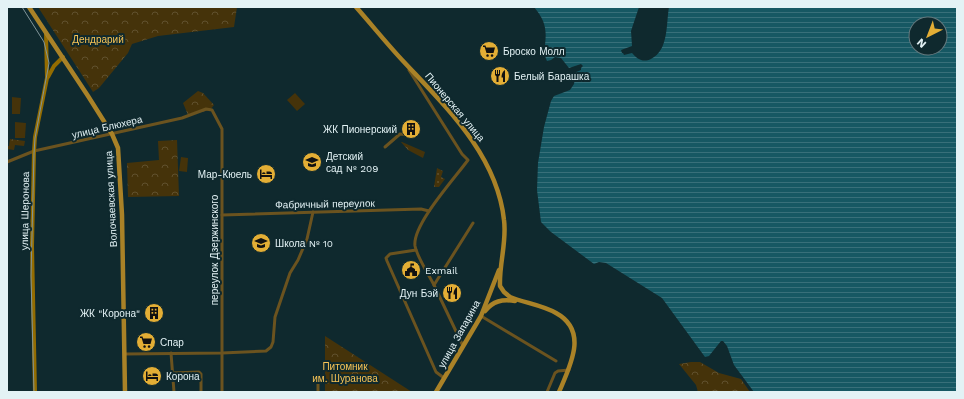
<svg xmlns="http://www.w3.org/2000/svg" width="964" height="399" viewBox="0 0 964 399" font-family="'Work Sans',sans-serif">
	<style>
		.grass { fill: url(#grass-dots) }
		.forest { fill: url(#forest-crowns) }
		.garden { fill: #45330a }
		.water { fill: url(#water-rules); fill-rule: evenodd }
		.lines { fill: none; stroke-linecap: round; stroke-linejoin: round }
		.street { stroke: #6b531f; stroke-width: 3 }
		.secondary { stroke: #936c00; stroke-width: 4 }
		.primary { stroke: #aa8227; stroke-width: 4.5 }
		.tram { stroke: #819599; stroke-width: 1 }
		.labels { text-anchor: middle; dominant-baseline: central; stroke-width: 4; stroke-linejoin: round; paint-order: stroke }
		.park-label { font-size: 10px; fill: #f8c456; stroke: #0f292e }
		.poi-label { font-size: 10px; fill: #e3f2f5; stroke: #0f292e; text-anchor: start }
		.street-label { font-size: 10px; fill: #e3f2f5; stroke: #0f292e }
	</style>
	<defs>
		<pattern id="grass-dots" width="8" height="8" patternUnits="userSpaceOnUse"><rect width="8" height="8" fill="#45330a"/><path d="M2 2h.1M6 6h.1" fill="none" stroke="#60512e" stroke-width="1.8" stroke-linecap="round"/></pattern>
		<pattern id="forest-crowns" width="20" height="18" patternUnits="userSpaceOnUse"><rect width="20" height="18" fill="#45330a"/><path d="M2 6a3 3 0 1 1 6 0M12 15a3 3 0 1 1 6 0" fill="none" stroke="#60512e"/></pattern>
		<pattern id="water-rules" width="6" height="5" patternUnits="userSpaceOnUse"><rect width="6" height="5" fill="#165863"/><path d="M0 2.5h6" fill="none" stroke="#38707a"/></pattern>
	</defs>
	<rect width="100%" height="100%" fill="#0f292e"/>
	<polygon class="grass" points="437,168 443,171 441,177 445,179 439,187 434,187"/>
	<g class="forest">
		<polygon points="38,7 237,7 234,27 158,36 132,44 128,53 99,88 93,92"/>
		<polygon points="198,91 203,93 214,105 210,110 188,115 183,103"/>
		<polygon points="10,139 25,141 24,146 15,145 14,150 7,149 7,146 9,146"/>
		<polygon points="177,140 179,196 128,197 127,163 159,160 158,141"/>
		<polygon points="401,142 402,142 425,152 423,158 408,150"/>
		<polygon points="325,336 412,392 325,392"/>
		<polygon points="691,362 700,362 719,373 741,379 750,392 698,392 696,385 679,364"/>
	</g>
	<g class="garden">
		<polygon points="295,93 305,104 297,111 287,100"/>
		<polygon points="12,97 21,98 20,114 12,114"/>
		<polygon points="15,122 26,123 25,138 15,138"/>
		<polygon points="181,157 188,158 187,172 179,171"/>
	</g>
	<path class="water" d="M 534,7 L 639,7 L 631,31 L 632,46 L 621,50 L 622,53 L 623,53 L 624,55 L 632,53 C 637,59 643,63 651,59 C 669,50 666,24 669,7 L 957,7 L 957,392 L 754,392 L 734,365 L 727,346 L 723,341 L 721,341 L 709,356 L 705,357 L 662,298 L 606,263 L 599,262 L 594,264 L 590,261 L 551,232 L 541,222 L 537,190 L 538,163 L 544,127 L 551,101 L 554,96 L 570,90 L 574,84 L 575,78 L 574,73 L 581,70 L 581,68 L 583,66 L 581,64 L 569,68 L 561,58 L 555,57 L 551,60 L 547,61 C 544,55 545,52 545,45 C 547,29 545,20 534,7 ZM 916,24 L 940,24 L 940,48 L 916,48 Z"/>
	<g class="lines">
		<g class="street">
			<path d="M 409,70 L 462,154 L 468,160 C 455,178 412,225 415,246 C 417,257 429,275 434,285"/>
			<polyline points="385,147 400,134 413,135"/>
			<polyline points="7,162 34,151 182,118 206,109 212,110 222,129 222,392"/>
			<polyline points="222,215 421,209 429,211"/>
			<polyline points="416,250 390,254 386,258 387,261 436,372 444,378"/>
			<polyline points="481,316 556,361"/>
			<polyline points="463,346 434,285 473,223"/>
			<polyline points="171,353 174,392"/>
			<polyline points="125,354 222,353 266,351 271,347 273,342 275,317 290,273 298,260 307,239 313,212"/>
			<polyline points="172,373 199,372 201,374 201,392"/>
			<polyline points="318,392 318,376"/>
			<polyline points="547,392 555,373 558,371 569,370"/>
		</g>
		<g class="secondary">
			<polyline points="48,77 54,66 63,57"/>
			<polyline points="35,392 32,246 34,151 35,137 47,78 46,33"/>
		</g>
		<g class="primary">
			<polyline points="29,7 88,96 112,134 118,148 122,215 125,392"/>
			<path d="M 356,7 C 372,25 387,44 404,62 C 446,107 497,155 504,220 C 507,242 499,264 500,286 L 504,292 L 510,297 C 525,303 542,305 556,313 C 589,331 570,366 559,392"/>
			<path d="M 485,311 C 493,301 502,299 515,301"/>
			<polyline points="436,392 481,316 499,270"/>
		</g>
		<polyline class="tram" points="22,7 44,42 49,63 35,138 34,153 31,276 34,392"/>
	</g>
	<defs>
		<g id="supermarket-disc" transform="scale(1)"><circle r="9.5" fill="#e3ae35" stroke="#0f292e"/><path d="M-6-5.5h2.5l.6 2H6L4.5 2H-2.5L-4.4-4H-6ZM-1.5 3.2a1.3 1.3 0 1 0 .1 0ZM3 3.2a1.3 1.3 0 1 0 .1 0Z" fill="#111"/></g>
		<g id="restaurant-disc" transform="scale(1)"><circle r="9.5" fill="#e3ae35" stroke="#0f292e"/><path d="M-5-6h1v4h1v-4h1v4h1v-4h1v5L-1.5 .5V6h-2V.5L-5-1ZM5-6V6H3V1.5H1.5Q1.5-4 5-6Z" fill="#111"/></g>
		<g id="building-disc" transform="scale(1)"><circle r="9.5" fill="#e3ae35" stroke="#0f292e"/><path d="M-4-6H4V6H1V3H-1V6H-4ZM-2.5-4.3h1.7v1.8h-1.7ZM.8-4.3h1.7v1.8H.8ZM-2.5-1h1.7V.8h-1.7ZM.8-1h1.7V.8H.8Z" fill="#111"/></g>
		<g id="school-disc" transform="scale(1)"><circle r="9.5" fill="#e3ae35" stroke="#0f292e"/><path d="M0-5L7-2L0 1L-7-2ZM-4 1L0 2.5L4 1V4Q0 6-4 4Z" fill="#111"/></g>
		<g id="hotel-disc" transform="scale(1)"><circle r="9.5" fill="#e3ae35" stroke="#0f292e"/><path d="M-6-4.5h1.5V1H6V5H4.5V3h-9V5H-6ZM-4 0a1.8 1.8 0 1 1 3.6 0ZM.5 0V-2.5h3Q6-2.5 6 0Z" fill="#111"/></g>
		<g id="civic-disc" transform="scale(1)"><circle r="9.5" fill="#e3ae35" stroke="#0f292e"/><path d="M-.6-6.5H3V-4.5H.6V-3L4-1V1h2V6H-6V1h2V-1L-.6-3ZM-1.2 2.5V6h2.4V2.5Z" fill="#111"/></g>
	</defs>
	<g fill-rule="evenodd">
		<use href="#supermarket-disc" x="489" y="51"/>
		<use href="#restaurant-disc" x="500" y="76"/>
		<use href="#building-disc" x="411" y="129"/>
		<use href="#school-disc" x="312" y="162"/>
		<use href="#hotel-disc" x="266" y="174"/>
		<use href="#school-disc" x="261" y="243"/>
		<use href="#civic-disc" x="411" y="270"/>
		<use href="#restaurant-disc" x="452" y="293"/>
		<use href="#building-disc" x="154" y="313"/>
		<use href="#supermarket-disc" x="146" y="342"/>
		<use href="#hotel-disc" x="152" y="376"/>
	</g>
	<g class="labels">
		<g class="park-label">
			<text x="98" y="39">Дендрарий</text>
			<text x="345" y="366">Питомник<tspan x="345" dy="12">им. Шуранова</tspan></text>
		</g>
		<g class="poi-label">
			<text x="503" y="51">Броско Молл</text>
			<text x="514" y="76">Белый Барашка</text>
			<text x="397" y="129" text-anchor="end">ЖК Пионерский</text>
			<text x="326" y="156">Детский<tspan x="326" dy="12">сад № 209</tspan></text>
			<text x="252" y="174" text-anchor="end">Мар-Кюель</text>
			<text x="275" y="243">Школа № 10</text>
			<text x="425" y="270">Exmail</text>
			<text x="438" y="293" text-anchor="end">Дун Бэй</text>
			<text x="140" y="313" text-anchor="end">ЖК "Корона"</text>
			<text x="160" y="342">Спар</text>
			<text x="166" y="376">Корона</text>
		</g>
		<g class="street-label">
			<text transform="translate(455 107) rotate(50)">Пионерская улица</text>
			<text transform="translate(107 127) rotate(-13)">улица Блюхера</text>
			<text transform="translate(111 199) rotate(-93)">Волочаевская улица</text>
			<text transform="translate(325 204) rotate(-1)">Фабричный переулок</text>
			<text transform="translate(25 211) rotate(-89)">улица Шеронова</text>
			<text transform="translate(214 250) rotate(-90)">переулок Дзержинского</text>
			<text transform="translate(459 334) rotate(-61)">улица Запарина</text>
		</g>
	</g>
	<rect width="964" height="399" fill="none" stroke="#e3f2f5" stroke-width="16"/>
	<g transform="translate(928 36) rotate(222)"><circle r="19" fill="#0f292e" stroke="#64797e"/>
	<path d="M0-3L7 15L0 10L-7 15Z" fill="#e3ae35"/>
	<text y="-6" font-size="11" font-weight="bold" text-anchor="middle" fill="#e3f2f5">N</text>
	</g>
</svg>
